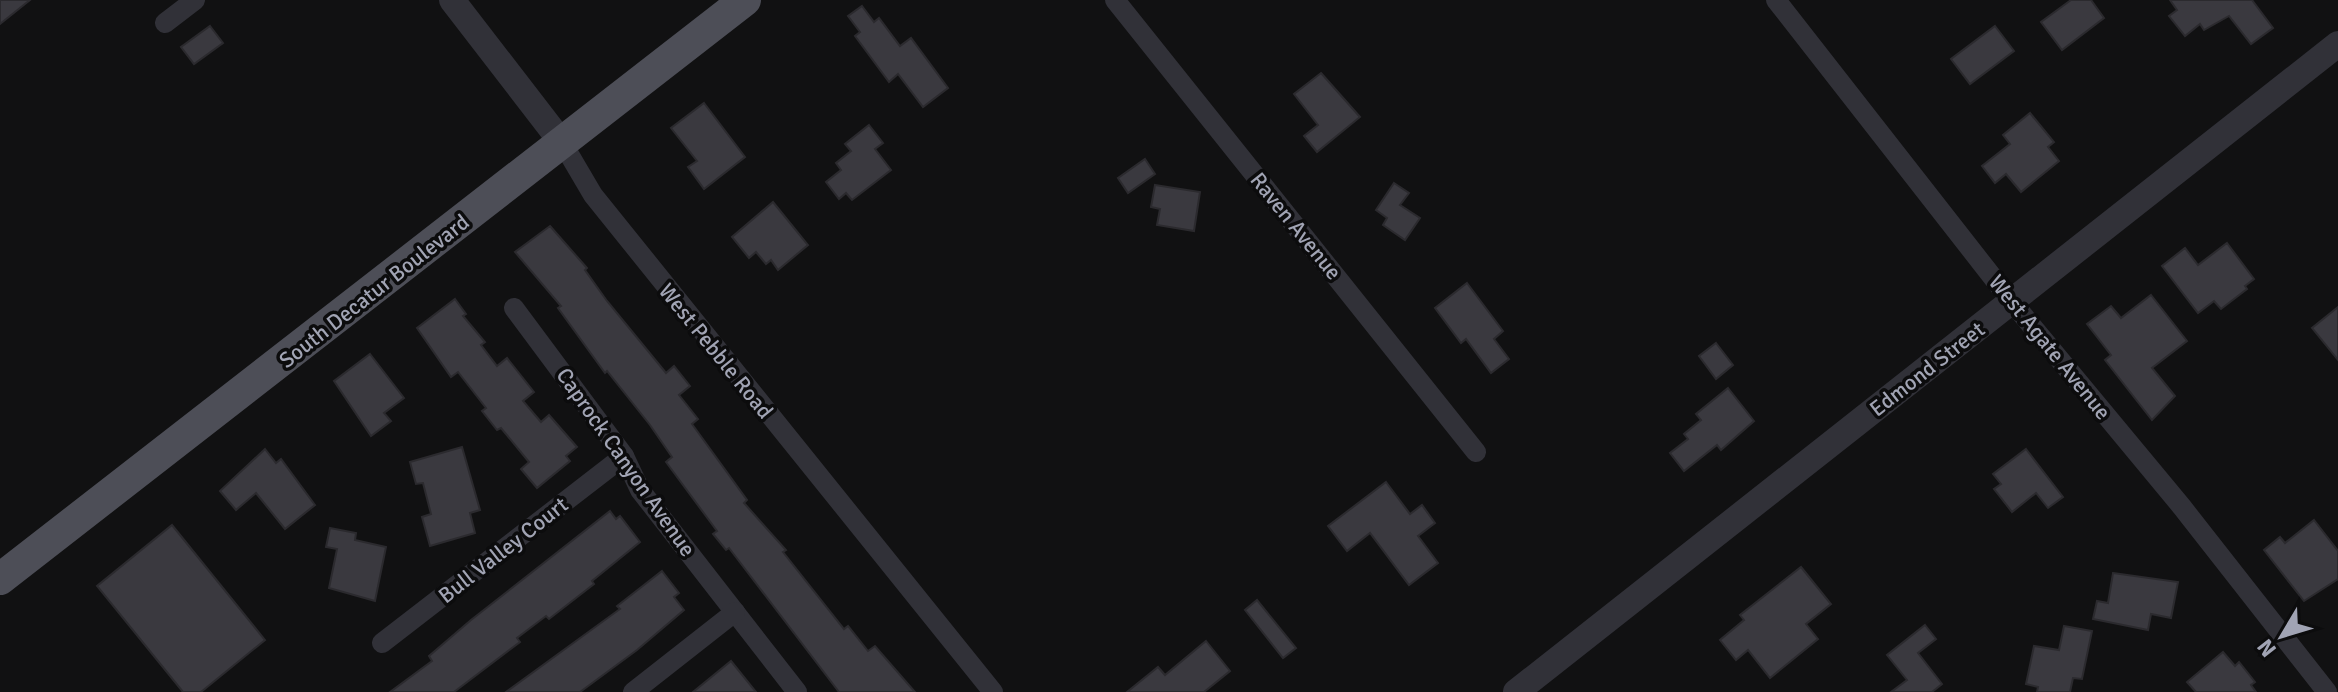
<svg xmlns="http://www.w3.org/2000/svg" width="2338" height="692" viewBox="0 0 2338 692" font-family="Signika,sans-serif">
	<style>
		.building { fill: #3a393f; stroke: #2b2a2e; stroke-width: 2 }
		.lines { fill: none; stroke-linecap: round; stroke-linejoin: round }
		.minor { stroke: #313138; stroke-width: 20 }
		.tertiary { stroke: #313138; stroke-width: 26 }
		.primary { stroke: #4d4e57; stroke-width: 32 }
		.labels { text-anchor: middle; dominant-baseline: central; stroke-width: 7; stroke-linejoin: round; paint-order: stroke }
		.street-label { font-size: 22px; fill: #a1a4b4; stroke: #0c0c0d }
	</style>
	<rect width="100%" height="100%" fill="#111112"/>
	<g class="building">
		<polygon points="0,0 30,0 0,24"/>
		<polygon points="2071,0 2091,0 2104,18 2062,50 2041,22"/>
		<polygon points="2170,0 2252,0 2273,28 2251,44 2229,16 2204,30 2200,24 2185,36 2169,16 2177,10"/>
		<polygon points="862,6 874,22 879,18 900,46 911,38 948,88 923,107 898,74 889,82 855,36 860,32 848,16"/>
		<polygon points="210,26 223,43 194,64 181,47"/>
		<polygon points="1995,26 2014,51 1970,84 1951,59"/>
		<polygon points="1321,73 1360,117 1317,152 1304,136 1318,125 1294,94"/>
		<polygon points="704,103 745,157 704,189 688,167 697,161 671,128"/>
		<polygon points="2030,113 2054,142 2048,147 2059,161 2021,192 2006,174 1995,183 1982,166 2010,144 2003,135"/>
		<polygon points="869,125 883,143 875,149 891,170 852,200 846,193 839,199 826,182 841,170 836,163 851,151 845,144"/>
		<polygon points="1145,159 1155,174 1128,193 1118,178"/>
		<polygon points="1394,183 1409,193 1400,205 1420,218 1405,240 1383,225 1387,218 1376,210"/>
		<polygon points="1155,185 1200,192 1194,231 1157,225 1160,209 1151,207"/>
		<polygon points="773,202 808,245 778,270 771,260 766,264 756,252 749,258 732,237"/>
		<polygon points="550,226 587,268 585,270 607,301 666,373 674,366 690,386 679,395 698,419 692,424 747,500 744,503 786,550 783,552 844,629 848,626 868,651 875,646 915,692 839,692 729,548 726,550 713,534 717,531 666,462 672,457 650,425 607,371 605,373 558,308 561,306 515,252"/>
		<polygon points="2227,243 2254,279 2245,286 2247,289 2221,309 2214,301 2198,313 2162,266 2185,248 2198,265"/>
		<polygon points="1467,283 1503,331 1494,339 1509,359 1491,373 1466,339 1461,343 1435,308"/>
		<polygon points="2151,295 2187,341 2152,368 2175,396 2152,420 2105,360 2111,355 2087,324 2111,306 2121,318"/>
		<polygon points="455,299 466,314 463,316 485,342 481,345 497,366 507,358 534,392 523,401 541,422 549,415 577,447 566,456 570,461 537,488 521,469 529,462 501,428 497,430 482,411 486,408 458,372 451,377 417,328"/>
		<polygon points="2338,307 2338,360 2312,328"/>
		<polygon points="1716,343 1733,365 1716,379 1699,356"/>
		<polygon points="370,354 404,398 384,413 391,421 371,436 334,381"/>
		<polygon points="1728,388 1754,421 1721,450 1717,445 1684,471 1670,453 1688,439 1684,434 1701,420 1696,414"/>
		<polygon points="462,447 480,510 470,513 475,533 430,546 422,517 431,514 423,483 416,484 410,462"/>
		<polygon points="265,449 276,463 281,459 315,505 285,529 256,493 236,510 220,491"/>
		<polygon points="2026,449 2063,497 2048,508 2036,493 2012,512 1994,489 2001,484 1993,474"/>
		<polygon points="1386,482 1410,514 1422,505 1435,523 1418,536 1438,563 1409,585 1370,533 1347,551 1328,526"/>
		<polygon points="610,511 616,519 620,516 640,542 592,581 594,584 549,619 546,616 517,638 520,642 454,692 390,692 432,661 429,656 471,620"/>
		<polygon points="2314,520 2338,551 2338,579 2304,601 2264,550 2280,537 2285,543"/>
		<polygon points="172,525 265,640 201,692 183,692 97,586"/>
		<polygon points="330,528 356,533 355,540 386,547 375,601 329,588 337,549 326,547"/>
		<polygon points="1801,567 1831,604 1806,624 1818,639 1770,678 1748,650 1736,660 1720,640 1744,620 1740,615"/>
		<polygon points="662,571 679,593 674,597 684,610 637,650 580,692 506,692 620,609 617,606"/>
		<polygon points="2113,573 2178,582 2171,618 2151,614 2148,630 2093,619 2097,601 2108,603"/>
		<polygon points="1257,600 1296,648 1283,658 1245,610"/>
		<polygon points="1925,625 1936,639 1918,653 1942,684 1932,692 1891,692 1907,680 1887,655"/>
		<polygon points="2064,626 2092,631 2082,679 2073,678 2070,692 2037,692 2038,687 2026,684 2034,646 2059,650"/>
		<polygon points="1206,641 1230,671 1204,692 1127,692 1158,667 1165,675"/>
		<polygon points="2223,652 2235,666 2239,662 2255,682 2251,685 2256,692 2196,692 2187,682"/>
		<polygon points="731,661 756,692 693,692"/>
	</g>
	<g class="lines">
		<g class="minor">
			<polyline points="1115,0 1476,452"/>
			<polyline points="1776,0 2012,302 2182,507 2327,692"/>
			<polyline points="165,23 195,0"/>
			<polyline points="563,144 593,195 993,692"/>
			<polyline points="514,308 624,456 640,490 797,692"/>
			<polyline points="382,643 624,456"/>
			<polyline points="633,692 735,612"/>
		</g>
		<g class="tertiary">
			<polyline points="452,0 563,144"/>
			<polyline points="1516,692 2338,44"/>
		</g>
		<polyline class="primary" points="0,579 745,0"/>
	</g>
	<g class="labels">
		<g class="street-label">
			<text transform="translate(1296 226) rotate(51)">Raven Avenue</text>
			<text transform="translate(374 291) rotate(-38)">South Decatur Boulevard</text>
			<text transform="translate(2050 347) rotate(51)">West Agate Avenue</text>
			<text transform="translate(716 351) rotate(51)">West Pebble Road</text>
			<text transform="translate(1927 369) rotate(-38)">Edmond Street</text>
			<text transform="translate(626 462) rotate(55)">Caprock Canyon Avenue</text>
			<text transform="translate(503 550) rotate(-38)">Bull Valley Court</text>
		</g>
	</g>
	<g transform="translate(2282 636) rotate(232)" stroke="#0c0c0d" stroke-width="6" paint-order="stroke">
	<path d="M0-6L14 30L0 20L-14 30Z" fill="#a1a4b4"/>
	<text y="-12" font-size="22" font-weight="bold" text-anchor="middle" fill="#a1a4b4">N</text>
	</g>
</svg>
